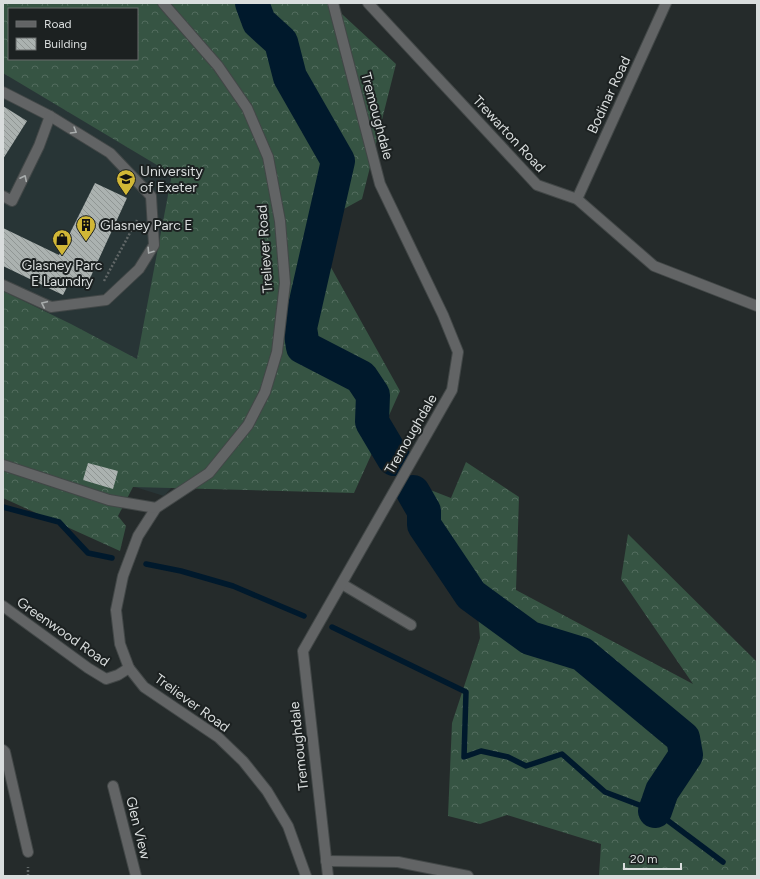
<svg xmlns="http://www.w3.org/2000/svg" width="760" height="879" viewBox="0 0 760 879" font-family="Figtree,sans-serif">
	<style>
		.built { fill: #283536 }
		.forest { fill: url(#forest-crowns); fill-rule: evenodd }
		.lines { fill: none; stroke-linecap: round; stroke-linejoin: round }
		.stream { stroke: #00192c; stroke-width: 5.5 }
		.river { stroke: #00192c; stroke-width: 34 }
		.building { fill: url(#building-back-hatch) }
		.minor-casing { stroke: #424747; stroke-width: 12 }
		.path { stroke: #616767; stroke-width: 2.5; stroke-dasharray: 2 2; stroke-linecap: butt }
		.minor { stroke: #626465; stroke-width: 10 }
		.oneway { stroke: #a9adad }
		.labels { text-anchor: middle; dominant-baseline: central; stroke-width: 4; stroke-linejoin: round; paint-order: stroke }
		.street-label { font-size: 14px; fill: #d9dddd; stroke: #1c2121 }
		.poi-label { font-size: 14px; fill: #d9dddd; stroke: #1c2121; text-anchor: start }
	</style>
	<defs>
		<pattern id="forest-crowns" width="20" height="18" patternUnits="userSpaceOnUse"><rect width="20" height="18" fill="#365443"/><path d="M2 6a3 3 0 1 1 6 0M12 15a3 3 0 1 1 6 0" fill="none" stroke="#526c5e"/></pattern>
		<pattern id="building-back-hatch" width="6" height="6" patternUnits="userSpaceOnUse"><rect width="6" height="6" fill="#abb2b0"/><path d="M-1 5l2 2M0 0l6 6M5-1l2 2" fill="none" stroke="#909694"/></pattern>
	</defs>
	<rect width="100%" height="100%" fill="#252b2b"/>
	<polygon class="built" points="3,3 9,9 9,59 137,59 258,390 164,496 3,446"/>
	<g class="forest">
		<path d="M 3,3 L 330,3 L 396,64 L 362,199 L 309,228 L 400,391 L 354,493 L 133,487 L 118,516 L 126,526 L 120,551 L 3,498 L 3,291 L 71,324 L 137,359 L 172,174 L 3,73 ZM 9,9 L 137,9 L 137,59 L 9,59 Z"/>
		<polygon points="466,462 519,497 516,590 693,684 621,579 628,534 757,662 757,876 599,876 601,844 507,815 480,824 448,816 452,723 480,638 478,614 409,503 415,484 451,498"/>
	</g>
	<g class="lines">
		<g class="stream">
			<polyline points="3,507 59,522 88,553 112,558"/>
			<polyline points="146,564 181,571 233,586 304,616"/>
			<polyline points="332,627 466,692 464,757 481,751 508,757 526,766 562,754 605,792 655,811 723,862"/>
		</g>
		<g class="river">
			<polyline points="252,3 259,22 281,42 290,77 338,161 300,328 303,347 361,377 373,395 372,422 394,459"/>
			<polyline points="413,492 424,511 424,525 471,595 530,638 582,654 683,738 686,755 662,791 655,811"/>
		</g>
	</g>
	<g class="building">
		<polygon points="3,106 27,121 3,159"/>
		<polygon points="95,183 127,198 86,287 71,279 63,295 3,266 3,228 59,255"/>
		<polygon points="88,463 118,471 113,489 83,480"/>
	</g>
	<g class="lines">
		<g class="minor-casing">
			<g id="minor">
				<polyline points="163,3 218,66 247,108 268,157 280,221 285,283 277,352 265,392 248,425 209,473 156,508 138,536 123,576 116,610 120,644 129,668 144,687 218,737 243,761 267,791 288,826 306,876"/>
				<polyline points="368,3 537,185 577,199 654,266 757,306"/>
				<polyline points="3,92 50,116 110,153 151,196 154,245 139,269 106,300 51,307 3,285"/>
				<polyline points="3,196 12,201 39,146 50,116"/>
				<polyline points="577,199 666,3"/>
				<polyline points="3,465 109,500 156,508"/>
				<polyline points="342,584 411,625"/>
				<polyline points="3,606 88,668 106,679 118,675 129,668"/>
				<polyline points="3,750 5,752 28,852"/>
				<polyline points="113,786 136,876"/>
				<polyline points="326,861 398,862 468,876"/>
				<polyline points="328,876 303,651 452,390 458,352 443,315 380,184 333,3"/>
			</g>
		</g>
		<g class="path">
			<polyline points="104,281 137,220"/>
			<polyline points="28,876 28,867"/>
		</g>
		<use href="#minor" class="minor"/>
	</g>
	<defs><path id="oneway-chevron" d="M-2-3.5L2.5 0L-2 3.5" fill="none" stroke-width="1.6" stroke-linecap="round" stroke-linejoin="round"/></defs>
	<g class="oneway">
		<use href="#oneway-chevron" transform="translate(74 131) rotate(31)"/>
		<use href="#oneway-chevron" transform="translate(24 178) rotate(-64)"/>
		<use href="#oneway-chevron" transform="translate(150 251) rotate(123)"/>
		<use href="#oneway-chevron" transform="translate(44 304) rotate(-155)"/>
	</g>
	<defs>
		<g id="university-pin" transform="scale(1)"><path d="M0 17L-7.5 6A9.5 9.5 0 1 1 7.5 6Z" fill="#d1b736" stroke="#1c2121"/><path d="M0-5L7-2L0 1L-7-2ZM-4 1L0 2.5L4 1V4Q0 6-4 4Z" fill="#111"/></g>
		<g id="building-pin" transform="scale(1)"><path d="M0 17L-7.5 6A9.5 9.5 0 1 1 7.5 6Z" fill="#d1b736" stroke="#1c2121"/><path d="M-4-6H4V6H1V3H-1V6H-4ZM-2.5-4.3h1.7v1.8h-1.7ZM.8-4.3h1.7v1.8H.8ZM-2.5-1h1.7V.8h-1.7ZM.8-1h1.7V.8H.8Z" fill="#111"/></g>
		<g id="shop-pin" transform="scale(1)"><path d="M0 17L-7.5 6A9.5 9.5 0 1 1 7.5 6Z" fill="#d1b736" stroke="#1c2121"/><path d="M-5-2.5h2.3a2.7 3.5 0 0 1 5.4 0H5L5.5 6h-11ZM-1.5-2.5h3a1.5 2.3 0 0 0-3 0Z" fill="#111"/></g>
	</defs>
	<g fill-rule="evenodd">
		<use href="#university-pin" x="126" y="179"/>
		<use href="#building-pin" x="86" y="225"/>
		<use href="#shop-pin" x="62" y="239"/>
	</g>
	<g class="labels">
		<g class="street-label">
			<text transform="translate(609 95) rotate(-65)">Bodinar Road</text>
			<text transform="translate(377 116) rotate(75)">Tremoughdale</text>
			<text transform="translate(509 134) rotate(47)">Trewarton Road</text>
			<text transform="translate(265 249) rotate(-94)">Treliever Road</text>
			<text transform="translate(411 434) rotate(-60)">Tremoughdale</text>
			<text transform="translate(63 632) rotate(35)">Greenwood Road</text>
			<text transform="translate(192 703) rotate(36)">Treliever Road</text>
			<text transform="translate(299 746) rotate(-96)">Tremoughdale</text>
			<text transform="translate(138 828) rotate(76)">Glen View</text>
		</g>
		<g class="poi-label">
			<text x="140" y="171">University<tspan x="140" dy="16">of Exeter</tspan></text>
			<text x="100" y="225">Glasney Parc E</text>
			<text x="62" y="265" text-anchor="middle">Glasney Parc<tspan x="62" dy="16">E Laundry</tspan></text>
		</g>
	</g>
	<rect width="760" height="879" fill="none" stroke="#d9dddd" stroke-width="8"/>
	<rect x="8" y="8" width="130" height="52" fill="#1c2121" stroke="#686c6c"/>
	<rect x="16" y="21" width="20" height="6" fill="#626465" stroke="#686c6c"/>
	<text x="44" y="28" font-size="12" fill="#d9dddd">Road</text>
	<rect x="16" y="38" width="20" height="12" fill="url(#building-back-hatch)" stroke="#686c6c"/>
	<text x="44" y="48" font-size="12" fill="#d9dddd">Building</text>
	<path d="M624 863v6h57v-6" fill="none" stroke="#d9dddd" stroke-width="2"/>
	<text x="630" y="863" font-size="12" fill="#d9dddd" stroke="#1c2121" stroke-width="3" paint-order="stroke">20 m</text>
</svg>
